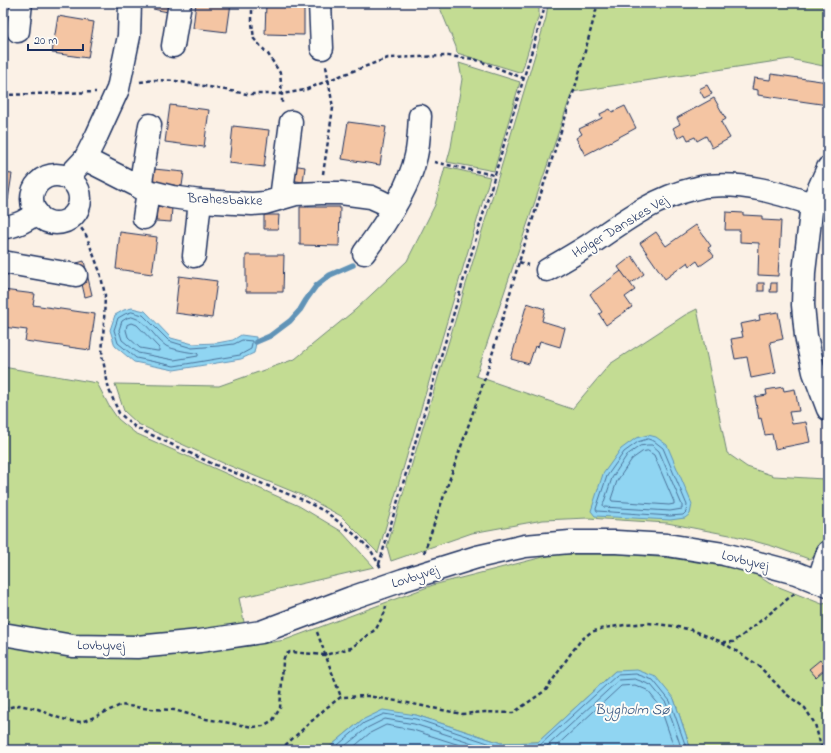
<svg xmlns="http://www.w3.org/2000/svg" width="831" height="753" viewBox="0 0 831 753" font-family="'Indie Flower',sans-serif">
	<style>
		.green { fill: #c3dc93; stroke: #6f8678 }
		.water { fill: #90d5f2; stroke: #6193b7 }
		.lines { fill: none; stroke-linecap: round; stroke-linejoin: round }
		.shore { stroke: #4a7199; stroke-width: 1 }
		.stream { stroke: #6193b7; stroke-width: 5.5 }
		.building { fill: #f4c5a3; stroke: #1b2f5e }
		.minor-casing { stroke: #1b2f5e; stroke-width: 25 }
		.path { stroke: #1b2f5e; stroke-width: 2.5; stroke-dasharray: 4 3; stroke-linecap: butt }
		.minor { stroke: #fdfcf7; stroke-width: 22 }
		.labels { text-anchor: middle; dominant-baseline: central; stroke-width: 4; stroke-linejoin: round; paint-order: stroke }
		.street-label { font-size: 14px; fill: #1b2f5e; stroke: #fdfcf7 }
		.water-label { font-size: 15px; font-style: italic; fill: #385883; stroke: #fdfcf7 }
	</style>
	<rect width="100%" height="100%" fill="#fbf1e6"/>
	<filter id="ink" filterUnits="userSpaceOnUse"><feTurbulence type="fractalNoise" baseFrequency=".025" numOctaves="2"/><feDisplacementMap in="SourceGraphic" scale="8" xChannelSelector="R" yChannelSelector="G"/><feConvolveMatrix kernelMatrix="1 2 1 2 8 2 1 2 1" color-interpolation-filters="sRGB"/></filter>
	<g filter="url(#ink)">
		<g class="green">
			<polygon points="438,3 539,3 539,15 522,71 519,72 457,53 456,47"/>
			<path d="M 548,3 L 828,3 L 828,67 L 790,59 L 572,92 L 476,376 L 572,409 L 610,364 L 685,315 L 697,309 L 727,453 L 747,467 L 774,476 L 824,479 L 828,479 C 828,498 831,541 817,555 C 815,557 811,558 809,559 L 772,546 L 735,536 L 667,523 L 588,518 L 543,520 L 472,533 L 391,561 L 387,547 L 546,18 Z"/>
			<polygon points="459,63 520,82 494,171 447,162 451,147 462,79"/>
			<polygon points="445,167 490,177 378,553 341,516 306,497 223,463 138,424 124,411 115,384 219,386 295,359 355,310 407,261 435,205"/>
			<polygon points="3,367 97,383 109,406 118,419 135,433 299,506 341,531 374,567 239,598 249,646 285,640 433,585 555,554 619,554 671,558 735,568 754,573 769,583 822,604 828,603 828,750 691,750 674,699 615,671 538,742 501,743 416,715 362,720 326,750 3,750"/>
		</g>
		<g class="water">
			<polygon points="132,308 145,311 171,338 193,344 217,343 233,340 241,335 256,337 256,343 254,353 241,359 174,370 134,362 115,346 110,330 115,315 124,310"/>
			<polygon points="648,435 656,437 667,445 692,504 690,514 685,518 670,520 595,516 591,511 603,474 621,449 636,438"/>
			<polygon points="637,670 656,677 674,699 691,750 326,750 362,720 383,710 416,715 501,743 538,742 615,671"/>
		</g>
		<g class="lines">
			<g class="shore">
				<polygon points="132,312 143,315 169,341 192,348 218,346 234,344 242,340 252,341 252,343 251,349 240,355 174,366 136,358 118,343 114,330 118,318 125,314"/>
				<path d="M 132,317 C 148,321 153,337 166,346 C 171,349 191,353 197,353 L 198,354 L 198,356 L 174,360 L 138,353 L 122,340 L 119,330 L 122,321 L 127,318 Z"/>
				<polygon points="132,323 137,325 159,348 159,351 157,351 140,348 128,337 126,330 127,325"/>
				<polygon points="648,439 654,441 663,448 687,505 686,512 683,515 670,516 597,511 596,509 607,476 624,452 638,442"/>
				<polygon points="648,445 652,445 659,451 682,505 682,509 670,511 604,507 603,505 612,478 627,455 640,446"/>
				<polygon points="648,451 654,455 674,502 674,504 669,505 612,501 611,499 617,481 632,459 642,452"/>
				<polyline points="332,750 364,723 384,714 416,719 500,747 539,746 617,675 636,674 653,680 670,701 687,750"/>
				<polyline points="340,750 367,728 385,719 414,724 494,750"/>
				<polyline points="350,750 370,733 386,725 413,730 475,750"/>
				<polyline points="543,750 619,680 635,679 651,685 666,703 682,750"/>
				<polyline points="552,750 621,686 635,685 647,690 660,706 675,750"/>
			</g>
			<polyline class="stream" points="256,342 270,336 290,321 300,310 306,300 316,286 330,275 353,265"/>
		</g>
		<g class="building">
			<polygon points="154,3 169,3 168,12 153,9"/>
			<polygon points="196,3 231,3 227,32 193,28"/>
			<polygon points="266,3 304,3 304,35 265,34"/>
			<polygon points="58,16 94,22 88,58 52,53"/>
			<polygon points="771,74 828,82 828,105 758,95 758,90 752,89 754,78 770,80"/>
			<polygon points="707,85 712,94 704,98 699,89"/>
			<polygon points="714,98 726,119 721,122 730,138 712,148 706,136 697,141 695,137 688,140 685,134 678,138 673,128 680,124 677,118"/>
			<polygon points="170,105 209,110 204,147 165,142"/>
			<polygon points="625,106 636,128 585,155 576,138 582,134 579,129 602,118 600,114 610,109 612,112"/>
			<polygon points="348,122 386,127 380,165 342,159"/>
			<polygon points="233,126 269,130 264,167 229,163"/>
			<polygon points="292,165 305,167 303,182 290,180"/>
			<polygon points="154,169 184,172 182,186 152,183"/>
			<polygon points="3,173 12,174 8,200 3,199"/>
			<polygon points="157,206 172,207 171,222 156,221"/>
			<polygon points="300,207 340,207 339,246 300,245"/>
			<polygon points="726,212 743,213 743,215 762,216 762,220 781,221 778,276 758,275 759,243 740,242 740,230 725,230"/>
			<polygon points="264,215 279,215 278,229 264,229"/>
			<polygon points="696,225 711,246 708,248 714,256 700,266 697,261 690,266 688,262 665,279 640,243 656,232 666,246"/>
			<polygon points="120,232 157,237 152,274 116,269"/>
			<polygon points="246,255 284,255 283,292 246,292"/>
			<polygon points="632,256 644,274 630,284 618,267"/>
			<polygon points="84,261 92,295 85,297 77,263"/>
			<polygon points="621,271 635,290 625,297 632,307 606,325 599,314 602,312 590,294"/>
			<polygon points="179,276 217,281 212,318 175,313"/>
			<rect x="758" y="283" width="6" height="8"/>
			<polygon points="771,283 777,283 777,292 770,292"/>
			<polygon points="3,290 35,294 33,305 95,314 90,350 25,341 27,330 3,327"/>
			<polygon points="527,303 545,309 542,321 565,328 560,347 540,341 538,347 535,346 529,364 511,359"/>
			<polygon points="778,312 783,339 770,342 776,373 751,378 747,357 735,359 731,339 743,337 740,324 760,320 759,315"/>
			<polygon points="783,387 784,391 795,389 799,411 789,412 792,424 806,422 810,442 775,449 772,434 765,435 761,418 759,419 755,397 767,395 766,390"/>
			<polygon points="820,660 826,668 816,677 809,669"/>
		</g>
		<g class="lines">
			<g class="minor-casing">
				<g id="minor">
					<polyline points="320,3 322,48"/>
					<polyline points="18,31 21,3"/>
					<polyline points="173,46 180,3"/>
					<polyline points="85,159 148,191 172,197 200,201 252,204 265,203 296,194 321,193 341,193 371,197 380,201 394,208"/>
					<polyline points="828,168 812,204 804,272 803,305 806,336 814,372 828,409"/>
					<circle cx="56" cy="199" r="24"/>
					<polyline points="67,178 85,159 97,135 118,89 129,36 130,3"/>
					<polyline points="140,188 150,125"/>
					<polyline points="281,198 291,122"/>
					<polyline points="144,218 148,191"/>
					<path d="M 3,227 C 16,227 26,220 37,213"/>
					<path d="M 364,253 C 384,226 409,189 416,156 C 419,143 419,129 420,116"/>
					<polyline points="194,256 200,201"/>
					<polyline points="3,262 76,275"/>
					<path d="M 547,270 C 561,262 575,254 589,245 C 621,223 654,198 693,189 C 698,188 703,186 708,186 C 744,182 778,193 812,204"/>
					<polyline points="818,582 828,552"/>
					<polyline points="3,634 73,646 137,647 200,641 261,632 351,598 403,580 477,557 525,546 570,542 616,542 667,545 724,554 796,573 828,586"/>
				</g>
			</g>
			<g class="path">
				<polyline points="252,3 252,23 254,39 268,54 280,73 282,94 282,105"/>
				<polyline points="140,82 155,80 176,81 247,94 282,94 305,90 329,80 388,58 448,56 474,59 523,78"/>
				<polyline points="3,95 96,92"/>
				<polyline points="434,162 494,175"/>
				<polyline points="323,174 333,108 326,66"/>
				<polyline points="73,217 86,235 100,272 105,295 104,322 102,355 109,390 119,413 135,427 213,464 303,500 326,512 354,534 370,549 381,568"/>
				<polyline points="519,262 528,265"/>
				<polyline points="424,553 487,372 519,262 577,81 598,3"/>
				<polyline points="379,564 544,10 543,3"/>
				<polyline points="317,632 341,697"/>
				<polyline points="723,642 733,642 743,635 795,593"/>
				<polyline points="3,709 19,705 38,709 56,717 70,721 81,722 92,718 121,705 150,709 174,710 206,719 253,727 263,726 273,720 280,708 282,681 283,661 285,655 290,652 325,655 351,648 376,629 385,612 386,606"/>
				<polyline points="280,750 326,708 341,697 368,696 413,704 462,714 485,712 513,713 546,690 571,653 581,640 591,632 604,628 625,625 648,623 673,626 692,630 722,642 758,665 786,694 805,708 815,724 822,750"/>
			</g>
			<use href="#minor" class="minor"/>
		</g>
	</g>
	<g class="labels">
		<g class="street-label">
			<text transform="translate(225 200) rotate(2)">Brahesbakke</text>
			<text transform="translate(620 227) rotate(-31)">Holger Danskes Vej</text>
			<text transform="translate(745 561) rotate(14)">Lovbyvej</text>
			<text transform="translate(415 577) rotate(-18)">Lovbyvej</text>
			<text transform="translate(101 646) rotate(1)">Lovbyvej</text>
		</g>
		<g class="water-label">
			<text x="632" y="710">Bygholm Sø</text>
		</g>
	</g>
	<rect width="831" height="753" fill="none" stroke="#fdfcf7" stroke-width="16"/>
	<rect x="8" y="8" width="815" height="737" fill="none" stroke="#1b2f5e" stroke-width="1.5" filter="url(#ink)"/>
	<path d="M28 44v6h55v-6" fill="none" stroke="#1b2f5e" stroke-width="2"/>
	<text x="34" y="44" font-size="12" fill="#1b2f5e" stroke="#fdfcf7" stroke-width="3" paint-order="stroke">20 m</text>
</svg>
